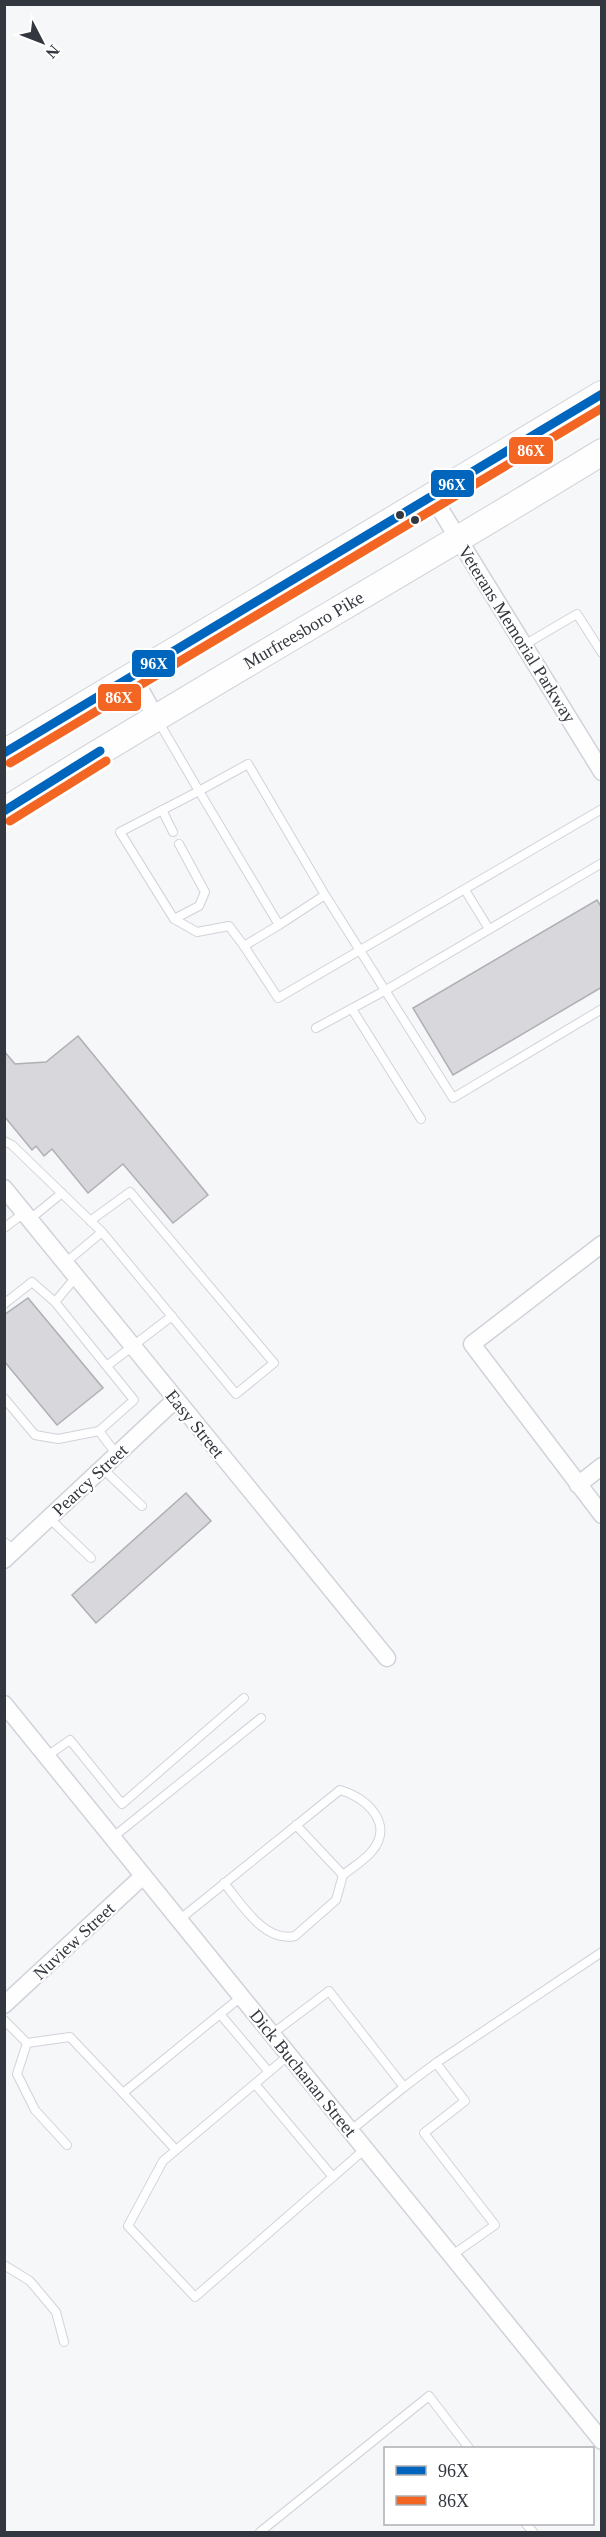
<svg xmlns="http://www.w3.org/2000/svg" width="606" height="2537" viewBox="0 0 606 2537" font-family="'Times New Roman',serif">
	<style>
		.building { fill: #d7d7dc; stroke: #afafb4; stroke-width: 1.5 }
		.lines { fill: none; stroke-linecap: round; stroke-linejoin: round }
		.lane-casing { stroke: #d1d3da; stroke-width: 10 }
		.street-casing { stroke: #d1d3da; stroke-width: 19 }
		.primary-casing { stroke: #d1d3da; stroke-width: 28 }
		.lane { stroke: #fefefe; stroke-width: 8 }
		.street { stroke: #fefefe; stroke-width: 16 }
		.primary { stroke: #fefefe; stroke-width: 26 }
		.bus-1-casing { stroke: #fff; stroke-width: 14 }
		.bus-2-casing { stroke: #fff; stroke-width: 14 }
		.bus-1 { stroke: #0065bd; stroke-width: 9 }
		.bus-2 { stroke: #f26522; stroke-width: 9 }
		.bus-dot { fill: #33373f; stroke: #fff; stroke-width: 2 }
		.labels { text-anchor: middle; dominant-baseline: central; stroke-width: 4.5; stroke-linejoin: round; paint-order: stroke }
		.street-label { font-size: 18px; fill: #33373f; stroke: #fff }
		.line-badge { stroke: #fff; stroke-width: 2 }
		.badge-label { font-size: 16px; text-anchor: middle; font-weight: bold; fill: #fff }
	</style>
	<rect width="100%" height="100%" fill="#f5f7f9"/>
	<g class="building">
		<polygon points="597,900 602,908 602,987 453,1075 413,1008"/>
		<polygon points="78,1036 208,1195 173,1223 123,1164 88,1193 52,1149 44,1156 36,1146 32,1150 4,1116 4,1051 15,1064 46,1062"/>
		<polygon points="28,1298 103,1388 57,1425 4,1361 4,1315"/>
		<polygon points="186,1493 211,1521 96,1623 72,1595"/>
	</g>
	<g class="lines">
		<g class="lane-casing">
			<g id="lane">
				<polyline points="524,645 577,614 602,653"/>
				<polyline points="157,719 199,791 120,832 174,919 197,932 229,926 244,946 279,925"/>
				<polyline points="162,810 173,832"/>
				<polyline points="465,890 489,929"/>
				<polyline points="325,895 279,925 199,791 248,764 325,895 453,1098 602,1009"/>
				<polyline points="174,919 199,906 205,892 179,844"/>
				<polyline points="244,946 278,998 602,809"/>
				<polyline points="352,1009 421,1119"/>
				<polyline points="316,1028 386,990 602,863"/>
				<path d="M 4,1141 L 12,1145 C 42,1174 72,1203 102,1232 L 236,1394 L 274,1363 L 130,1192 L 90,1221"/>
				<polyline points="30,1219 62,1193"/>
				<polyline points="4,1228 24,1213"/>
				<polyline points="65,1263 102,1232"/>
				<polyline points="55,1302 76,1277"/>
				<polyline points="4,1304 32,1282 55,1302 134,1400 99,1431 58,1439 35,1435 4,1398"/>
				<polyline points="108,1365 172,1316"/>
				<polyline points="99,1431 117,1455"/>
				<polyline points="102,1468 142,1506"/>
				<polyline points="49,1518 91,1558"/>
				<polyline points="4,1542 15,1550"/>
				<polyline points="47,1756 70,1740 122,1804 244,1698"/>
				<polyline points="112,1838 261,1718"/>
				<path d="M 224,1883 C 241,1903 264,1943 295,1936 L 336,1900 L 343,1875"/>
				<path d="M 179,1920 L 340,1790 C 366,1797 395,1824 372,1851 C 365,1860 353,1867 343,1875 L 296,1825"/>
				<polyline points="220,2014 269,2072"/>
				<polyline points="4,2020 27,2043 70,2037 123,2093 241,1997"/>
				<polyline points="272,2034 329,1991 404,2087 350,2131"/>
				<polyline points="27,2043 17,2074 35,2110 67,2145"/>
				<polyline points="289,2055 163,2161 128,2226 195,2297 365,2149"/>
				<polyline points="436,2063 602,1952"/>
				<polyline points="255,2084 333,2177"/>
				<polyline points="404,2087 436,2063 465,2101 424,2133 495,2225 451,2256"/>
				<polyline points="123,2093 176,2150"/>
				<polyline points="4,2265 30,2281 56,2312 64,2342"/>
				<polyline points="526,2524 533,2532"/>
				<polyline points="260,2532 429,2396 469,2448"/>
			</g>
		</g>
		<g class="street-casing">
			<g id="street">
				<polyline points="432,496 602,772"/>
				<polyline points="133,676 155,716"/>
				<polyline points="4,1188 387,1658"/>
				<polyline points="602,1244 472,1344 602,1515"/>
				<polyline points="578,1485 602,1466"/>
				<polyline points="4,1560 175,1400"/>
				<polyline points="4,1704 602,2441"/>
				<polyline points="4,2005 143,1876"/>
			</g>
		</g>
		<g class="primary-casing">
			<g id="primary">
				<polyline points="4,753 602,394"/>
				<path id="s1" d="M 4,811 C 201,687 404,574 602,452"/>
			</g>
		</g>
		<use href="#lane" class="lane"/>
		<use href="#street" class="street"/>
		<use href="#primary" class="primary"/>
		<g class="bus-1-casing">
			<g id="bus-1">
				<polyline points="4,753 602,394"/>
				<polyline points="4,811 100,751"/>
			</g>
		</g>
		<g class="bus-2-casing">
			<g id="bus-2">
				<polyline points="10,763 602,408"/>
				<polyline points="10,821 106,761"/>
			</g>
		</g>
		<use href="#bus-1" class="bus-1"/>
		<use href="#bus-2" class="bus-2"/>
	</g>
	<g class="bus-dot">
		<circle cx="400" cy="515" r="5"/>
		<circle cx="415" cy="520" r="5"/>
	</g>
	<g class="labels">
		<g class="street-label">
			<text stroke="none"><textPath href="#s1" startOffset="350">Murfreesboro Pike</textPath></text>
			<text transform="translate(517 634) rotate(58)">Veterans Memorial Parkway</text>
			<text transform="translate(195 1424) rotate(51)">Easy Street</text>
			<text transform="translate(90 1480) rotate(-43)">Pearcy Street</text>
			<text transform="translate(74 1941) rotate(-43)">Nuview Street</text>
			<text transform="translate(303 2073) rotate(51)">Dick Buchanan Street</text>
		</g>
	</g>
	<g class="line-badge">
		<rect x="508" y="436" width="46" height="29" rx="6" fill="#f26522"/>
		<rect x="430" y="469" width="45" height="29" rx="6" fill="#0065bd"/>
		<rect x="131" y="649" width="45" height="29" rx="6" fill="#0065bd"/>
		<rect x="97" y="683" width="45" height="29" rx="6" fill="#f26522"/>
	</g>
	<g class="badge-label">
		<text x="531" y="456">86X</text>
		<text x="452" y="490">96X</text>
		<text x="154" y="669">96X</text>
		<text x="119" y="703">86X</text>
	</g>
	<rect width="606" height="2537" fill="none" stroke="#33373f" stroke-width="12"/>
	<rect x="384" y="2447" width="210" height="78" fill="#ffffff" stroke="#adafb2" stroke-width="1.5"/>
	<rect x="396" y="2466" width="30" height="9" fill="#0065bd" stroke="#adafb2" stroke-width="1.5"/>
	<text x="438" y="2477" font-size="18" fill="#33373f">96X</text>
	<rect x="396" y="2496" width="30" height="9" fill="#f26522" stroke="#adafb2" stroke-width="1.5"/>
	<text x="438" y="2507" font-size="18" fill="#33373f">86X</text>
	<g transform="translate(42 42) rotate(132)" stroke="#ffffff" stroke-width="4.5" paint-order="stroke">
	<path d="M0-4.5L10 22L0 15L-10 22Z" fill="#33373f"/>
	<text y="-9" font-size="16" font-weight="bold" text-anchor="middle" fill="#33373f">N</text>
	</g>
</svg>
